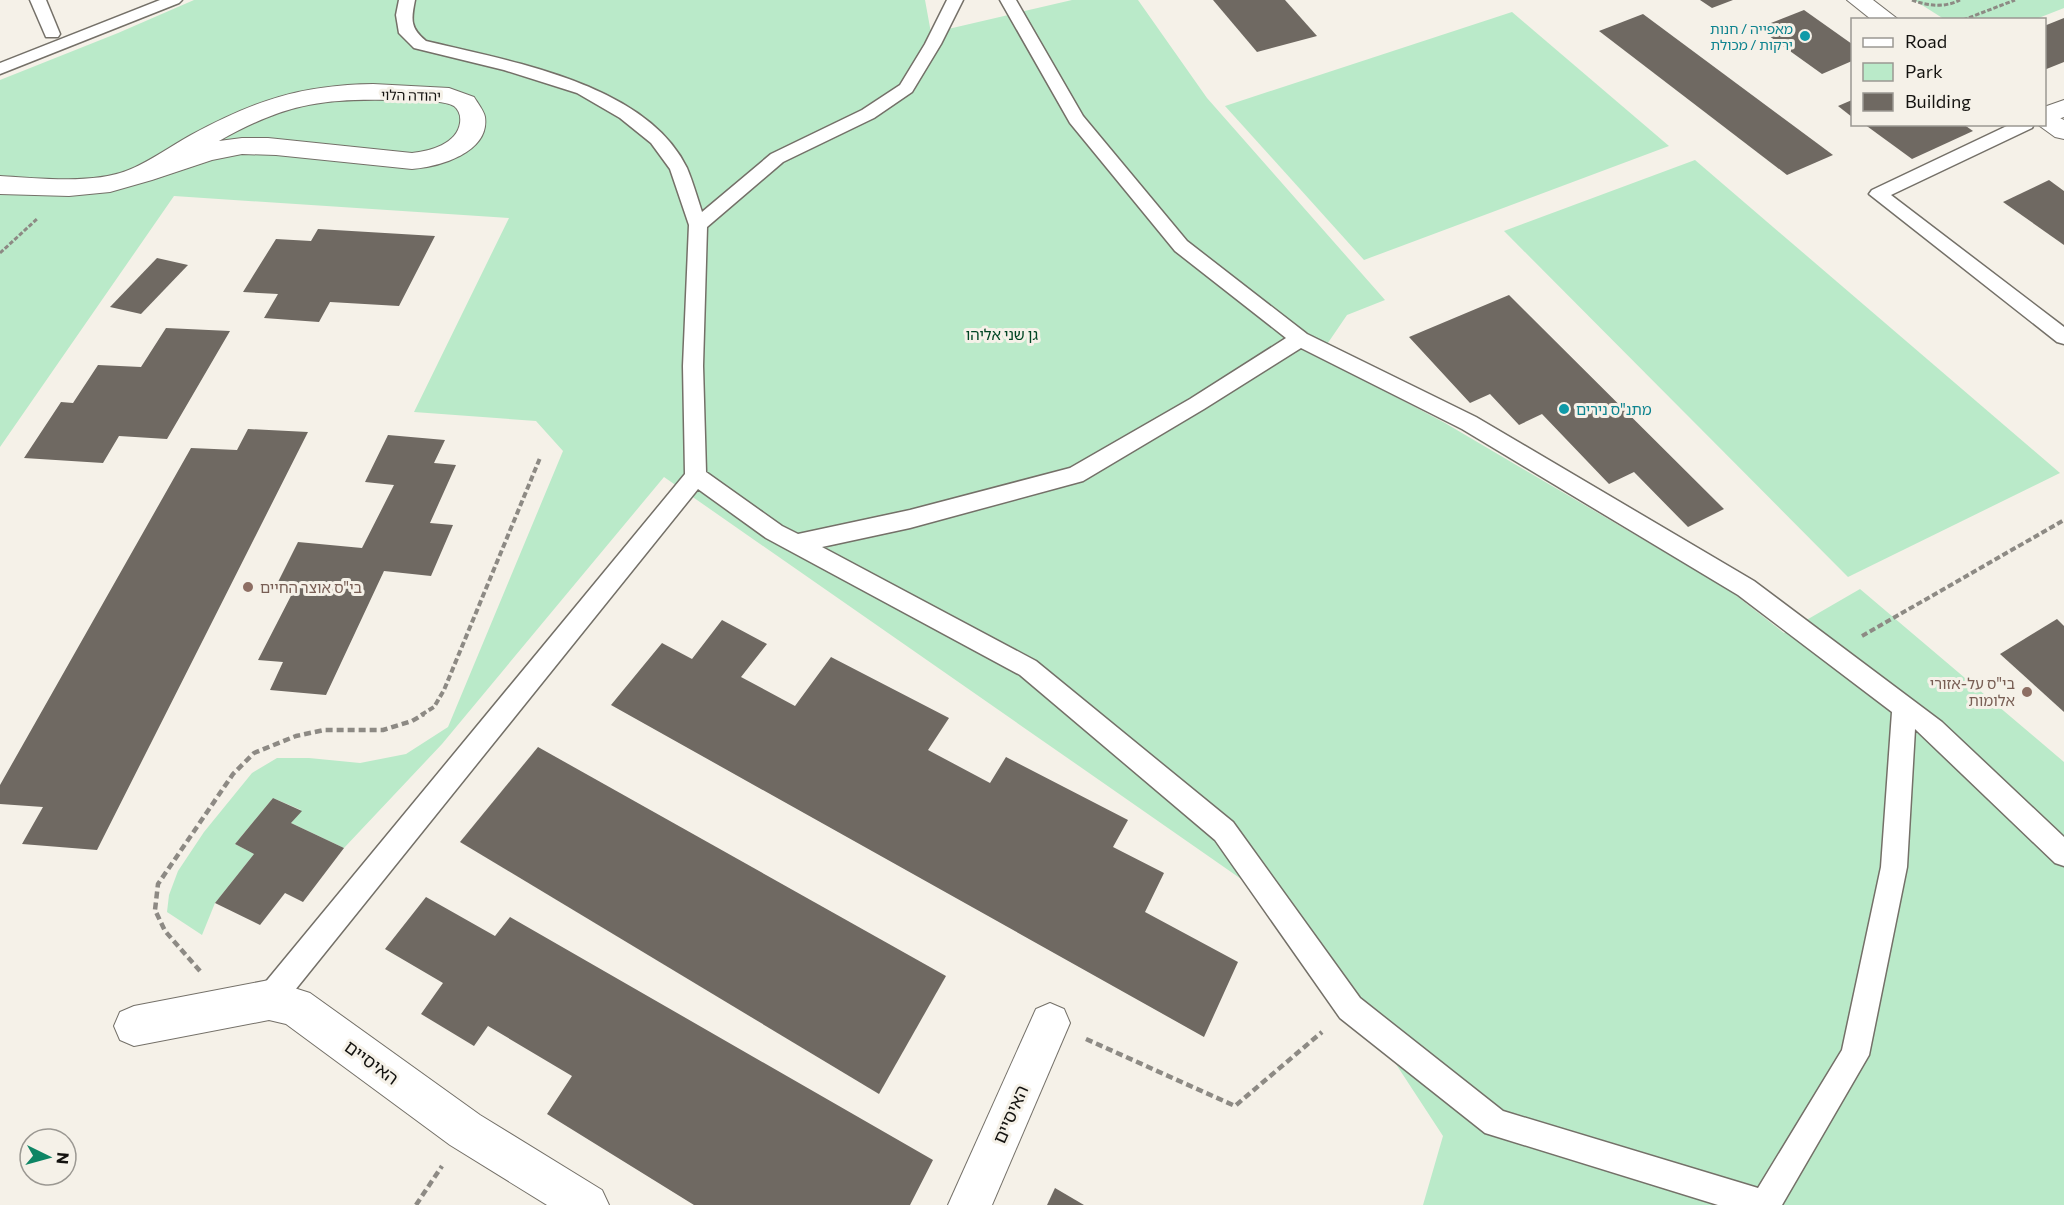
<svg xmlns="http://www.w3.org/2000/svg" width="2064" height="1205" viewBox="0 0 2064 1205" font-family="Commissioner,'Noto Sans Hebrew',sans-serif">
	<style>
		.green { fill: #baeac9 }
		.building { fill: #6f6962 }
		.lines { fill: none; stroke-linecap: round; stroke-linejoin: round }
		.service-casing { stroke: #747068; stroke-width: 3 }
		.minor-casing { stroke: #747068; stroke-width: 2 }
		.tertiary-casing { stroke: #747068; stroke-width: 2 }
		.path-far2 { stroke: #8d8a84; stroke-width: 3; stroke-dasharray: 4.5 2; stroke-linecap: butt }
		.path-far1 { stroke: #8d8a84; stroke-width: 4; stroke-dasharray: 6 3; stroke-linecap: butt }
		.path { stroke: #8d8a84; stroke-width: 4.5; stroke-dasharray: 7 4; stroke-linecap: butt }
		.service { fill: #fff; fill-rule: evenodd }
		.minor { fill: #fff; fill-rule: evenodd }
		.tertiary { fill: #fff; fill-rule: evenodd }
		.culture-dot { fill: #0f9aa8; stroke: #f5f1e8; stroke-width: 2 }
		.education-dot { fill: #8d6e63; stroke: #f5f1e8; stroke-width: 2 }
		.labels { text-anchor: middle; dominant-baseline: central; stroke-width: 6; stroke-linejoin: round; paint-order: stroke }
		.far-culture-label { font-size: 14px; fill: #0d838f; stroke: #f5f1e8; text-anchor: end }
		.far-street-label { font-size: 14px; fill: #141310; stroke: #f5f1e8 }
		.park-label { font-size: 15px; fill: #004523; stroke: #f5f1e8 }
		.culture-label { font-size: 15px; fill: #0d838f; stroke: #f5f1e8; text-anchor: start }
		.education-label { font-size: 15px; fill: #785e54; stroke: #f5f1e8; text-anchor: start }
		.near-street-label { font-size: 18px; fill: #141310; stroke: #f5f1e8 }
	</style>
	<rect width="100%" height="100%" fill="#f5f1e8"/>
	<g class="green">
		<polygon points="194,0 925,0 931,33 1072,0 1138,0 1207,98 1385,300 1347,315 1319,356 1445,423 1729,590 1784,633 1860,589 2064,762 2064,1205 1423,1205 1443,1136 1303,922 664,477 442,744 344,848 291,823 301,810 273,798 235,844 254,854 215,903 202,935 167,912 169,895 178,871 204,832 252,773 277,758 309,758 360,763 406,754 448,727 563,451 536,421 414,412 509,218 174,196 0,447 0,80 118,33"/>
		<polygon points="1914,0 2064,0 2064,8 2036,19 1944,19"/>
		<polygon points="1512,12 1669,146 1364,260 1225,106"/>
		<polygon points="1695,160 2060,473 1848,577 1504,231"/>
	</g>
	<g class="building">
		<polygon points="1213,0 1285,0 1317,36 1257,52"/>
		<polygon points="1700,0 1733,0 1712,8"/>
		<polygon points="1804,10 1852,44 1852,61 1822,74 1758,28"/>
		<polygon points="1643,14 1833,155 1787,175 1599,31"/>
		<polygon points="2064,18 2064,62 2044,70 2044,26"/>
		<polygon points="1852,100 1852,117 1838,106"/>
		<polygon points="1864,124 1963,124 1973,131 1912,159"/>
		<polygon points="2049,180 2064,191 2064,245 2003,202"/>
		<polygon points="318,229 435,236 399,306 330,302 319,322 264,318 278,294 243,292 276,239 311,241"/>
		<polygon points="157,258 188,265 141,314 110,307"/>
		<polygon points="1509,295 1724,509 1688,527 1634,472 1609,484 1542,414 1519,425 1490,394 1470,403 1409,337"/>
		<polygon points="166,328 230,331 167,439 119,436 103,463 24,458 61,402 73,403 98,365 141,367"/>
		<polygon points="248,429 308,432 97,850 22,844 43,807 0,804 0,785 191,448 237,450"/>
		<polygon points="388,435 445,440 434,463 456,465 430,523 453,525 431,576 384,571 326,695 270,690 283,662 258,660 295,588 276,586 298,542 362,548 394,485 365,482"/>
		<polygon points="2057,619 2064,626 2064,712 2000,654"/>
		<polygon points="722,620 767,644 741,677 795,706 831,657 949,718 928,750 990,783 1006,757 1128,820 1113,847 1164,873 1145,912 1238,962 1204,1037 611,705 662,643 692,659"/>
		<polygon points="538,747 946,976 879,1094 460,842"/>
		<polygon points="273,798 302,811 291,823 344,848 303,902 285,893 260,925 215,903 254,854 235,844"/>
		<polygon points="426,897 495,936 510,917 933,1160 910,1205 694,1205 547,1114 572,1076 488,1026 474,1046 421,1014 443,983 385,949"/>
		<polygon points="1055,1188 1084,1205 1047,1205"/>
	</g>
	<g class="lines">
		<g class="service-casing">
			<g id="service">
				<polygon points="30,0 46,0 60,34 58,37 46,37"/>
				<polygon points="160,0 182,0 179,3 0,74 0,63"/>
				<path d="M 399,0 L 415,0 C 411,20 410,28 426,41 C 508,61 646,83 687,168 C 693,182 697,197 702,212 L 771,154 L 862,110 L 900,85 L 925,44 L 947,0 L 963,0 L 941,44 L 912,92 L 874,118 L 783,162 L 707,227 L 703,366 L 706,472 L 782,526 L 798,534 L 910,510 L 1070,468 L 1190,399 L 1286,338 L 1175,251 L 1070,123 L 1000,0 L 1016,0 L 1083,116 L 1187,241 L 1307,334 L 1476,417 L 1754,581 L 1942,722 L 2064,837 L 2064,866 L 2055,863 L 1915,729 L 1907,867 L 1869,1055 L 1782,1205 L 1718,1205 L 1485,1133 L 1340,1018 L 1215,840 L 1020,675 L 766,538 L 698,489 L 279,1010 L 269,1014 L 259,1010 L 255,1000 L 259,990 L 685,474 L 683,366 L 689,225 L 670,169 L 651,143 L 620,118 L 577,93 L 504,70 L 414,48 L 399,33 L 396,15 ZM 1301,348 L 1462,429 L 1738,595 L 1892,712 L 1881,867 L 1842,1050 L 1758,1188 L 1503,1111 L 1360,998 L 1233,822 L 1036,661 L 822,547 L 910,528 L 1083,481 L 1204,409 Z"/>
				<polygon points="2011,124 2034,124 2032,128 1891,195 2064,327 2064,344 2057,342 1869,194 1872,190"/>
			</g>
		</g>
		<g class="minor-casing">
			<g id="minor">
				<path d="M 373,84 L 449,88 L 474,97 C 477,102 484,111 485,117 C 490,153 438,167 412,169 L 276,155 L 242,154 L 212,160 L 152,180 L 110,192 L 69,196 L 0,194 L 0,176 C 39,178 95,185 131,169 C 152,160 171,146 191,135 C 254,101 300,85 373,84 ZM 393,100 C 408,101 441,99 454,106 C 459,110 461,116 460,123 C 457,144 430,151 412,153 L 268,138 L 242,138 L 219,141 C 283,105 319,98 393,100 Z"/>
				<polygon points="2064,100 2064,117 2044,124 2044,107"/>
				<polygon points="269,980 310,993 480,1115 602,1190 609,1205 547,1205 450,1145 286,1024 269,1020 134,1046 120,1040 114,1026 120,1012 134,1006"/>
				<polygon points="1050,1003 1064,1009 1070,1023 992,1205 948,1205 1036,1009"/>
			</g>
		</g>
		<g class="tertiary-casing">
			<g id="tertiary">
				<polygon points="1847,0 1873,0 1899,20 1872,20"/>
				<polygon points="2044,110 2064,120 2064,139 2055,137 2037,124 2044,124"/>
			</g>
		</g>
		<g class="path-far2">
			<path d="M 1912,0 C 1928,6 1944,8 1960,0"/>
			<polyline points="1963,20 2015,0"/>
			<polyline points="0,253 37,219"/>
		</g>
		<g class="path-far1">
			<polyline points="1862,636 2064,520"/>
			<polyline points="421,715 434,707 444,690 540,458"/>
		</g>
		<g class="path">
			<polyline points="200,971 165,931 155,910 158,884 233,774 254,753 296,736 324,730 383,730 412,721 424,714"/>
			<polyline points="1086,1039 1235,1106 1322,1032"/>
			<polyline points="416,1205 442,1166"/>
		</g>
		<use href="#service" class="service"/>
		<use href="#minor" class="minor"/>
		<use href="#tertiary" class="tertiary"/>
	</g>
	<g class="culture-dot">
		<circle cx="1805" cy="36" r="6"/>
		<circle cx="1564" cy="409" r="6"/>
	</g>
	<g class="education-dot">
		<circle cx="248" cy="587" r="6"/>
		<circle cx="2027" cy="692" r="6"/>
	</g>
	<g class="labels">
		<g class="far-culture-label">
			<text x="1793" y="28">מאפייה / חנות<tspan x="1793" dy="16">ירקות / מכולת</tspan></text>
		</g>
		<g class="far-street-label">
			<text transform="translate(411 95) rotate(1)">יהודה הלוי</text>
		</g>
		<g class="park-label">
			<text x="1002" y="334">גן שני אליהו</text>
		</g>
		<g class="culture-label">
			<text x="1576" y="409">מתנ"ס נירים</text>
		</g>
		<g class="education-label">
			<text x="260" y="587">בי"ס אוצר החיים</text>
			<text x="2015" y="683" text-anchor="end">בי"ס על-אזורי<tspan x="2015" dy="17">אלומות</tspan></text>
		</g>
		<g class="near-street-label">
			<text transform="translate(372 1062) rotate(36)">האיסיים</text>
			<text transform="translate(1010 1114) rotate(-66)">האיסיים</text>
		</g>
	</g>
	<rect x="1851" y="18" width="195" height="108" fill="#f5f1e8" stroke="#9b9892" stroke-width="1.5"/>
	<rect x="1863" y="38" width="30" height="9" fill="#ffffff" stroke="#9b9892" stroke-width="1.5"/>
	<text x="1905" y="48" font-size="18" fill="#141310">Road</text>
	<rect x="1863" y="63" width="30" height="18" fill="#baeac9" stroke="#9b9892" stroke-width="1.5"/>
	<text x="1905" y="78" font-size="18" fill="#141310">Park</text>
	<rect x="1863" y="93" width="30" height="18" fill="#6f6962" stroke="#9b9892" stroke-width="1.5"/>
	<text x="1905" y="108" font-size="18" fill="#141310">Building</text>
	<g transform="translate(48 1157) rotate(95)"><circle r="28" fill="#f5f1e8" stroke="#9b9892" stroke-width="1.5"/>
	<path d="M0-4.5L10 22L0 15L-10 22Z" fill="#0e8565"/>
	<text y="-9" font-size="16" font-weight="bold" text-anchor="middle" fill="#141310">N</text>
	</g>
</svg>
